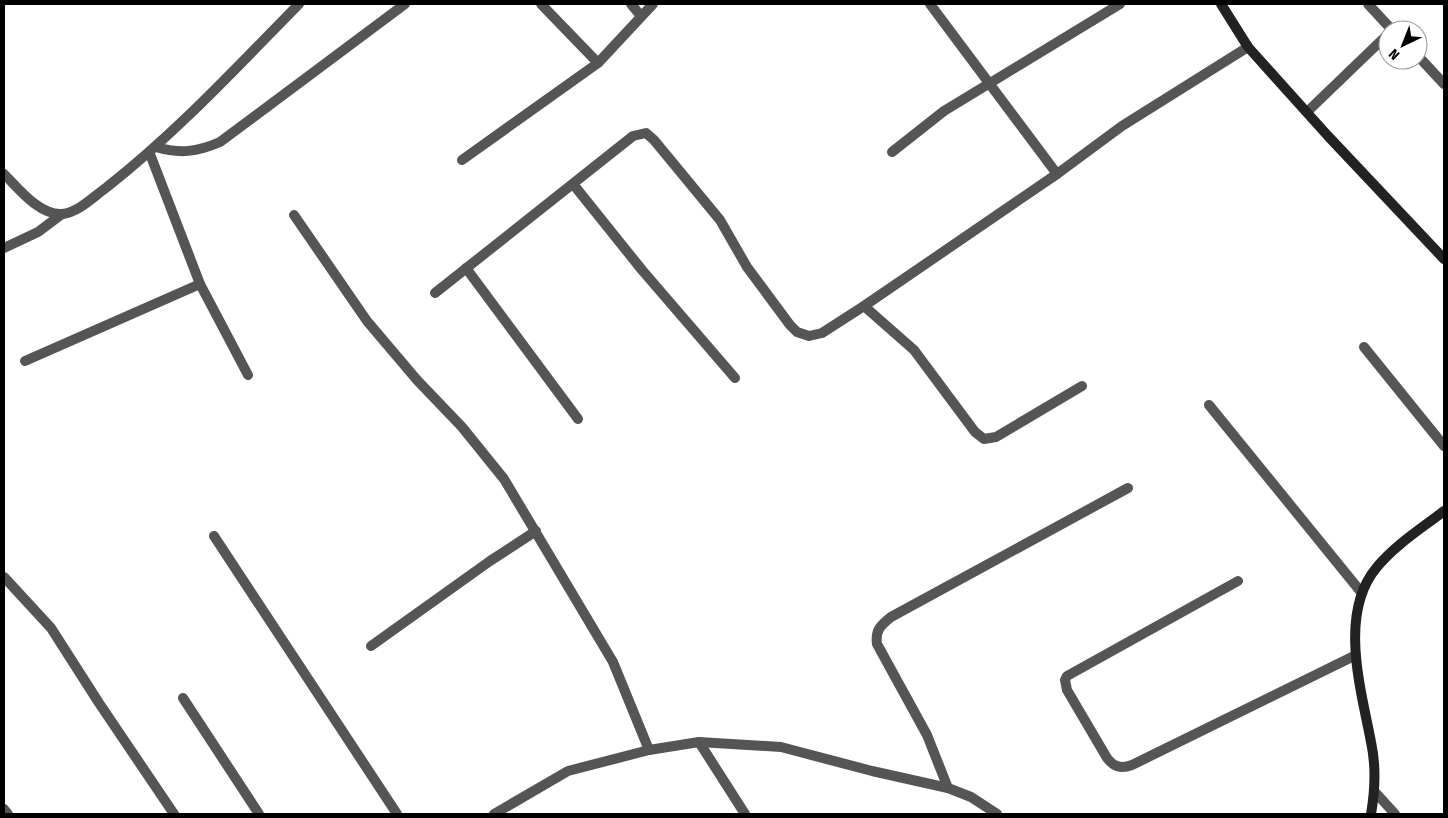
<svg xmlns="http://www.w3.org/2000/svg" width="1448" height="818" viewBox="0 0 1448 818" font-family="'Fira Sans Condensed',sans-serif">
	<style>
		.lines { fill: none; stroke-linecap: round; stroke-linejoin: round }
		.lane { stroke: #555; stroke-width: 10 }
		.street { stroke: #555; stroke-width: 10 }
		.secondary { stroke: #222; stroke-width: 10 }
	</style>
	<rect width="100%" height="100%" fill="#fff"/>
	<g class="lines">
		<polyline class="lane" points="4,248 38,232 62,214"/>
		<g class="street">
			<polyline points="541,4 598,63"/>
			<polyline points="631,4 641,16"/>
			<polyline points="930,4 1057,174"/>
			<polyline points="1368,4 1392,30"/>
			<polyline points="1418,56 1444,84"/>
			<polyline points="1307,112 1388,34"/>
			<path d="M 156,147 C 180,154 197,152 220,142 L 405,4"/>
			<polyline points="892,152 944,111 1120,4"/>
			<polyline points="150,154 200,284 248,375"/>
			<polyline points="462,160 598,63 653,4"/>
			<path d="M 4,174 C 19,189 39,215 62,214 C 79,212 93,197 107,187 C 177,132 237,67 299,4"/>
			<polyline points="573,184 642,270 735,378"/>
			<polyline points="294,215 367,321 417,380 462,427 504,479 613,662 649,750"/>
			<polyline points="466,268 578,419"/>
			<polyline points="435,293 633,136 646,133 654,140 720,220 747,267 790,325 797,332 809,336 822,333 864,306 1057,174 1122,126 1248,47"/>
			<polyline points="864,306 914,350 975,432 984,439 996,437 1082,386"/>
			<polyline points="1364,347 1444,446"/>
			<polyline points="25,361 200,284"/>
			<polyline points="1209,405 1361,592"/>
			<polyline points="214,536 397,814"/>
			<polyline points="4,577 51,628 99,703 174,814"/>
			<path d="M 1238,581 L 1067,676 L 1065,680 L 1067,690 L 1107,758 C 1114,767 1121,769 1132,765 L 1354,656"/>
			<polyline points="371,646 490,561 536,531"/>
			<polyline points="183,698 259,814"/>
			<polyline points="699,742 745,814"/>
			<path d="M 948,788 L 927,735 L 877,644 C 875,630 881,625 891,617 L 1128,488"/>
			<polyline points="1375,792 1395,814"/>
			<polyline points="4,809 8,814"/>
			<polyline points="494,814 568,771 649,750 699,742 781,747 872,771 948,788 971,797 997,814"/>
		</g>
		<g class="secondary">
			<polyline points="1221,4 1248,47 1328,136 1444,259"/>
			<path d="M 1371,814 C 1375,791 1376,765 1371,742 C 1361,689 1338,613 1377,567 C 1395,545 1422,528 1444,511"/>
		</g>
	</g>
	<rect width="1448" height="818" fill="none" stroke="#000000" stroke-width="10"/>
	<g transform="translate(1403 45) rotate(223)"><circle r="24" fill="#ffffff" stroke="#999999"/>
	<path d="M0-4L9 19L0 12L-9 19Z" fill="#000000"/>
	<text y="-8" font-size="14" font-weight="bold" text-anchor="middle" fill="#000000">N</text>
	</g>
</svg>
